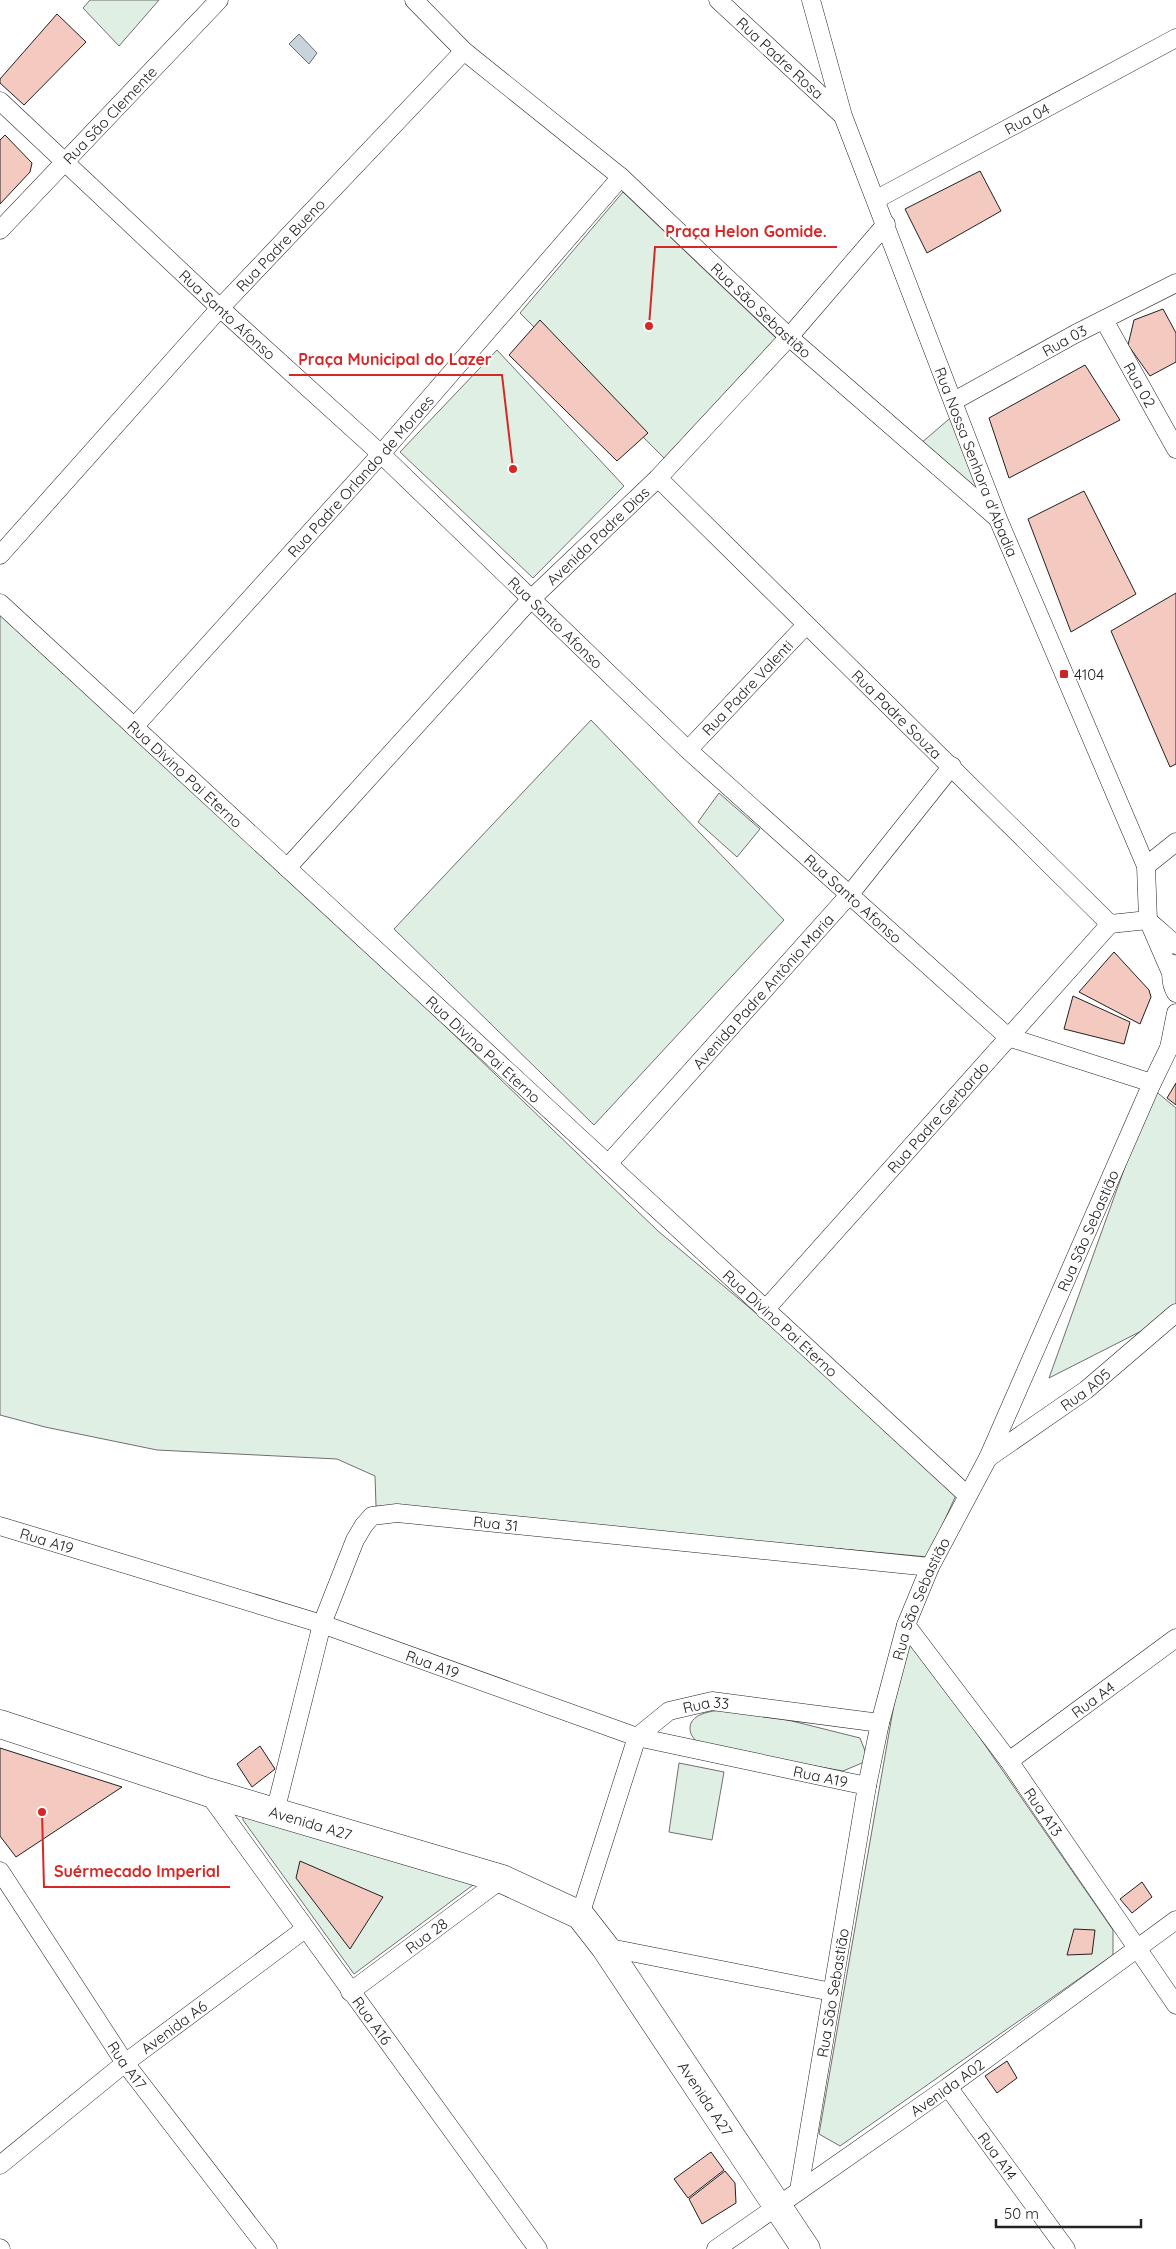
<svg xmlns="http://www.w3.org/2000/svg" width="1176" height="2249" viewBox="0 0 1176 2249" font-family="Quicksand,sans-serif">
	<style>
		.green { fill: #e0efe3; stroke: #6f6f6f }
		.water { fill: #c7d3dd; stroke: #6f6f6f }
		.building { fill: #f3c9c0; stroke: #222 }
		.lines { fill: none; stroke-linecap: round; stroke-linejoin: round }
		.minor-casing { stroke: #222; stroke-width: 19 }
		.primary-casing { stroke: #222; stroke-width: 29 }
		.minor { stroke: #fff; stroke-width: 18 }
		.primary { stroke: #fff; stroke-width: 28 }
		.poi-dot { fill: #c62828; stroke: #fff; stroke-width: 2 }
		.labels { text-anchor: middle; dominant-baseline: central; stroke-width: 4; stroke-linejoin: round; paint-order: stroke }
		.street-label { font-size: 15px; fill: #222; stroke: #fff }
		.poi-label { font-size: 15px; fill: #222; stroke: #fff; text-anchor: start }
		.leader { fill: none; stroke: #d62828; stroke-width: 2 }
		.callout-dot { fill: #d62828; stroke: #fff; stroke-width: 2 }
		.callout-label { font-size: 16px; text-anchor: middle; font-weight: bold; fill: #d62828; stroke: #fff; stroke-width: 4; stroke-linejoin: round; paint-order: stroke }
	</style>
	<rect width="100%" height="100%" fill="#fff"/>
	<g class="green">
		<polygon points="90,0 159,0 119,46 83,8"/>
		<polygon points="623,192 777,339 664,458 520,313"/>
		<polygon points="497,350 624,486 533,578 400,452"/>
		<polygon points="955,414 980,485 975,487 920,444"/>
		<polygon points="0,614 284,871 658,1231 757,1314 956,1495 928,1557 376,1506 375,1476 337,1459 157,1450 45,1427 0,1415"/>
		<polygon points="591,720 784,920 594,1125 394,929"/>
		<polygon points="719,793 760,829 737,857 698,822"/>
		<polygon points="1153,1089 1176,1108 1176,1308 1161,1321 1049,1378"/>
		<polygon points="913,1641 1113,1930 1113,1955 840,2146 819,2134 904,1647"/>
		<path d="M 744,1709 L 860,1738 L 867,1756 L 862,1763 L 843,1771 L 703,1746 C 697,1742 689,1736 690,1727 C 692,1708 730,1710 744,1709 Z"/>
		<polygon points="679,1763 724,1772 712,1840 669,1832"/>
		<polygon points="243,1815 477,1882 354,1974 243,1820"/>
	</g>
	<polygon class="water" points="299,34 317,53 309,64 289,44"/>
	<g class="building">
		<polygon points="57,14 86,42 24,105 0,83 0,79"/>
		<polygon points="5,135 32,163 30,172 0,204 0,140"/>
		<polygon points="980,171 1001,211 927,253 905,209"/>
		<polygon points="1163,309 1176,333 1176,362 1150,376 1128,345 1134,320"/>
		<polygon points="540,320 648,433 617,461 509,355"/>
		<polygon points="1085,365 1120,420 1009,478 989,418"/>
		<polygon points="1084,491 1136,594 1071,632 1028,519"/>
		<polygon points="1176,593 1176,764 1170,767 1111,631"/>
		<polygon points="1114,952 1149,990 1151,997 1140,1024 1079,992"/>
		<polygon points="1073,996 1130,1022 1124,1044 1064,1029"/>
		<polygon points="1176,1083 1176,1105 1167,1098"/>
		<polygon points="260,1746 275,1769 252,1787 237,1764"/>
		<polygon points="0,1748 122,1787 16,1857 0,1836"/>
		<polygon points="300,1861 383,1897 350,1949 296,1878"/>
		<polygon points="1142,1882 1152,1897 1132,1913 1120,1899"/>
		<polygon points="1074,1929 1095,1930 1092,1954 1067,1955"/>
		<polygon points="1007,2061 1017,2078 997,2093 985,2076"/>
		<polygon points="711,2152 724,2170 688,2198 674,2179"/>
		<polygon points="725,2171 735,2183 736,2203 702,2224 689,2199"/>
	</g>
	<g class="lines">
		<g class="minor-casing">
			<g id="minor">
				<path id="s1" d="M 414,0 L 464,51 L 621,177 L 789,337 L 996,517"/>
				<path id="s2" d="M 718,0 L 842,115"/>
				<path id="s3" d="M 811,0 L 843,116 L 998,519 L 1146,866 L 1148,920 L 1171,973"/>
				<path id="s4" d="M 0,101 L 220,308 L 381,454 L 688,750 L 1008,1037 L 1152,1083"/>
				<path id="s5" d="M 877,199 L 1176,38"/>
				<path id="s6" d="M 0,230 L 219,0"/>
				<path id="s7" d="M 1104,320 L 1176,449"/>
				<path id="s8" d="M 954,401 L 1075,334 L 1176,283"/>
				<path id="s9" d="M 658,478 L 1110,924 L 1148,920"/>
				<path id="s10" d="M 0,555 L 220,308 L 464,51"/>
				<path id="s11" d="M 0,603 L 967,1495"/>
				<path id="s12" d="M 134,727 L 381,454 L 621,177"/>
				<path id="s13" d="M 688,750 L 806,625"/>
				<polyline points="1146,866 1176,842"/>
				<path id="s14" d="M 287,868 L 530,600 L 658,478 L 789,337 L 886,224"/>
				<polyline points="1152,924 1176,945"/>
				<path d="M 1174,964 C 1170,974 1170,983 1176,993"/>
				<polyline points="1169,1048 1176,1013"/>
				<path id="s15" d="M 608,1164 L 850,894 L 952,766"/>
				<path id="s16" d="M 765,1310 L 1110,924"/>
				<path id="s17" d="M 988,1458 L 1086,1390 L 1176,1313"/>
				<path id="s18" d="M 0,1526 L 322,1624 L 637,1737 L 867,1786"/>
				<path id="s19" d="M 906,1625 L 1009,1761 L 1176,2005"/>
				<path id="s20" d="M 1009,1761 L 1176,1638"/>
				<path id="s21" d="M 207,1792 L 538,2249"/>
				<path id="s22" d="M 275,1812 L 322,1624 L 355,1540 L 364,1525 L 372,1516 L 397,1513 L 930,1567"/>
				<path id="s23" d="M 0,1871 L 125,2063 L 268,2249"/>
				<path id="s24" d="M 580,1915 L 637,1737 L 669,1711 L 712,1701 L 880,1723"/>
				<polyline points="605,1947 832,1992"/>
				<path id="s25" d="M 350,1992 L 502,1879"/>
				<path id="s26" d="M 948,2087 L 1066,2249"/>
				<path id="s27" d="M 0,2165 L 125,2063 L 305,1929"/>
				<path id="s28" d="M 799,2190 L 867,1786 L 880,1723 L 906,1625 L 930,1567 L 988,1458 L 1152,1083 L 1169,1048 L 1176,1039"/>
				<polyline points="0,2248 1,2249"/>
				<path id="s29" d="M 716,2249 L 948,2087 L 1176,1920"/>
			</g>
		</g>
		<g class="primary-casing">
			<g id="primary">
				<path id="s30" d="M 0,1724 L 207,1792 L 502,1879 L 580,1915 L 605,1947 L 806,2249"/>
			</g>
		</g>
		<use href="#minor" class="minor"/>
		<use href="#primary" class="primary"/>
	</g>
	<rect class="poi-dot" x="1059" y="669" width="10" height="10" rx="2.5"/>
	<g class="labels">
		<g class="street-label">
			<text stroke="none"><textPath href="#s2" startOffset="85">Rua Padre Rosa</textPath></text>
			<text stroke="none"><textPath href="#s6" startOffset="159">Rua São Clemente</textPath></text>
			<text stroke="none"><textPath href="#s5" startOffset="170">Rua 04</textPath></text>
			<text stroke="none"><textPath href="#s10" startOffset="418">Rua Padre Bueno</textPath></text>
			<text stroke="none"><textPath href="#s1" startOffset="466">Rua São Sebastião</textPath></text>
			<text stroke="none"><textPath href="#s4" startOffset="312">Rua Santo Afonso</textPath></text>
			<text stroke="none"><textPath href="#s8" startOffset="126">Rua 03</textPath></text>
			<text stroke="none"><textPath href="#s7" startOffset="74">Rua 02</textPath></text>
			<text stroke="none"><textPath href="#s3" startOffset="491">Rua Nossa Senhora d'Abadia</textPath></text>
			<text stroke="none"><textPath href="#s12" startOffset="338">Rua Padre Orlando de Moraes</textPath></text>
			<text stroke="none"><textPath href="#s14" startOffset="455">Avenida Padre Dias</textPath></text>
			<text stroke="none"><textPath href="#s4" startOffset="762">Rua Santo Afonso</textPath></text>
			<text stroke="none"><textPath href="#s13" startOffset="86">Rua Padre Valenti</textPath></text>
			<text stroke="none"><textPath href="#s9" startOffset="336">Rua Padre Souza</textPath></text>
			<text stroke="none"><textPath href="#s11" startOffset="252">Rua Divino Pai Eterno</textPath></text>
			<text stroke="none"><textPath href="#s4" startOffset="1168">Rua Santo Afonso</textPath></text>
			<text stroke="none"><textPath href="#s15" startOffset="232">Avenida Padre Antônio Maria</textPath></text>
			<text stroke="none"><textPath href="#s11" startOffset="658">Rua Divino Pai Eterno</textPath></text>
			<text stroke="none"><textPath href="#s16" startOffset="259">Rua Padre Gerbardo</textPath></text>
			<text stroke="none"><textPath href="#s28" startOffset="1010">Rua São Sebastião</textPath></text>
			<text stroke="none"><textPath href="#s11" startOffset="1062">Rua Divino Pai Eterno</textPath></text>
			<text stroke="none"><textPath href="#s17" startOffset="119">Rua A05</textPath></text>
			<text stroke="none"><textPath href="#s22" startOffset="438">Rua 31</textPath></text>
			<text stroke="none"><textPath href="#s18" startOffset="49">Rua A19</textPath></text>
			<text stroke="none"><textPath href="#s28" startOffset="605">Rua São Sebastião</textPath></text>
			<text stroke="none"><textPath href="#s18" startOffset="454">Rua A19</textPath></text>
			<text stroke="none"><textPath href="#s20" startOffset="104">Rua A4</textPath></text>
			<text stroke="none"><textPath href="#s24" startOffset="266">Rua 33</textPath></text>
			<text stroke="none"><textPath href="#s18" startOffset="859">Rua A19</textPath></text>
			<text stroke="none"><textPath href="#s19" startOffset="232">Rua A13</textPath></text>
			<text stroke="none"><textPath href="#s30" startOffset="326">Avenida A27</textPath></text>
			<text stroke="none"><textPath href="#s25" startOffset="95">Rua 28</textPath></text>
			<text stroke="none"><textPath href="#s28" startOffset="200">Rua São Sebastião</textPath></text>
			<text stroke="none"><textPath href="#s21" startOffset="282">Rua A16</textPath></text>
			<text stroke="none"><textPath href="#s27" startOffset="222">Avenida A6</textPath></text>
			<text stroke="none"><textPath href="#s23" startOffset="232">Rua A17</textPath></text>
			<text stroke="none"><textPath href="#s29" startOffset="282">Avenida A02</textPath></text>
			<text stroke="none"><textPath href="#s30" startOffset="834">Avenida A27</textPath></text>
			<text stroke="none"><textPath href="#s26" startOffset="85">Rua A14</textPath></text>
		</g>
		<g class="poi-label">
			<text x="1074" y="674">4104</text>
		</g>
	</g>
	<path class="leader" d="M649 326L655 247H837M513 469L502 375H289M42 1812L44 1887H230"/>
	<g class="callout-dot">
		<circle cx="649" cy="326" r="5"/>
		<circle cx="513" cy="469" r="5"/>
		<circle cx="42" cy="1812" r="5"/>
	</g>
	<g class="callout-label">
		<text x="746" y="237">Praça Helon Gomide.</text>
		<text x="395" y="365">Praça Municipal do Lazer</text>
		<text x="137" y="1877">Suérmecado Imperial</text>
	</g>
	<path d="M996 2219v8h145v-8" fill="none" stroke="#222222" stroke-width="2.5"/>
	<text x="1004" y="2219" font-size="15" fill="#222222" stroke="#ffffff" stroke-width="4" paint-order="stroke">50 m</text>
</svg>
